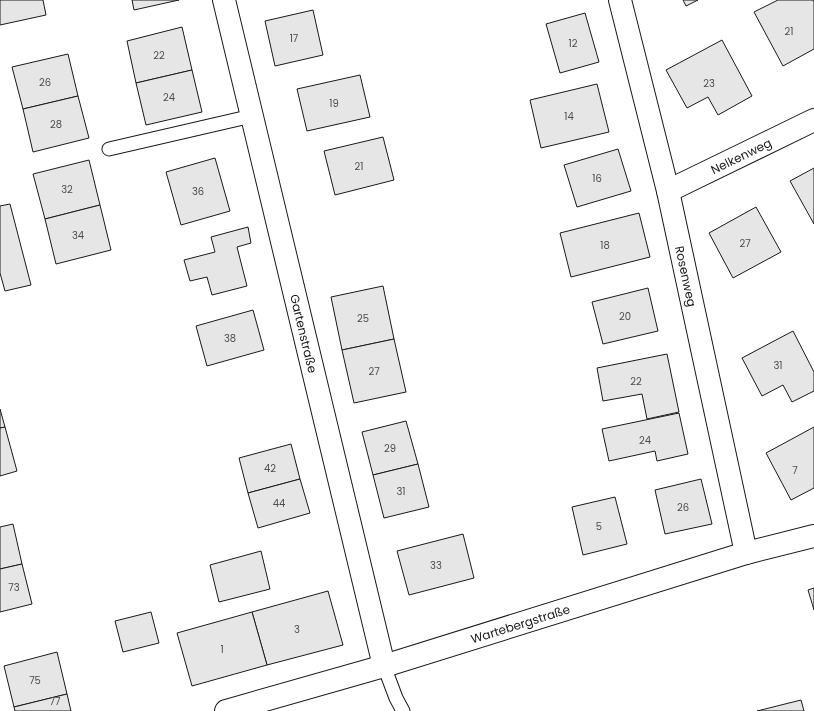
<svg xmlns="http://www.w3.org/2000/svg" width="814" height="711" viewBox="0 0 814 711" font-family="Poppins,sans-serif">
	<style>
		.building { fill: #e6e6e6; stroke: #1a1a1a }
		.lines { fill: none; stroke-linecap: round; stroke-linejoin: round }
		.lane-casing { stroke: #1a1a1a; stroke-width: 15 }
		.street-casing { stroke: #1a1a1a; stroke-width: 24 }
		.lane { stroke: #fff; stroke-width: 13 }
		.street { stroke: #fff; stroke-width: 22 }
		.labels { text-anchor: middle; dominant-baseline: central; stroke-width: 3; stroke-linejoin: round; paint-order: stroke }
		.number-label { font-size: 10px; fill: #4d4d4d }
		.street-label { font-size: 12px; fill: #1a1a1a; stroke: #fff }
	</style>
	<rect width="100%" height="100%" fill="#fff"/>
	<g class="building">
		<polygon points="0,0 43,0 46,15 0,25"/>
		<polygon points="132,0 179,0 134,10"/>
		<polygon points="683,0 698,0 686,6"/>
		<polygon points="778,0 813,0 814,2 814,49 783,66 754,12"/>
		<polygon points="313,10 323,55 275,66 265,21"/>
		<polygon points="585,13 599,62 560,73 546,24"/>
		<polygon points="182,27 192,70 136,83 127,41"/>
		<polygon points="722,40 752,96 718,115 708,97 687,108 666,70"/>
		<polygon points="68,54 78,96 23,109 12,67"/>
		<polygon points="192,70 202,112 146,125 136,83"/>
		<polygon points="360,75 370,117 307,131 297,89"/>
		<polygon points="597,84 609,132 541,148 530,100"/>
		<polygon points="78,96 89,138 33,152 23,109"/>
		<polygon points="383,137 394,180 335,195 324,151"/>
		<polygon points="618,149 631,191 577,207 564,165"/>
		<polygon points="215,158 230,211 181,225 166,172"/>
		<polygon points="89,160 100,205 45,219 33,174"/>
		<polygon points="814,168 814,224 790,181"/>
		<polygon points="10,204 31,285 5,291 0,273 0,206"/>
		<polygon points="100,205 111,250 56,264 45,219"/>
		<polygon points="756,207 781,252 733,278 709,233"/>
		<polygon points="639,213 650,257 571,277 560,233"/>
		<polygon points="248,227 251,243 237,247 247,286 212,295 207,277 190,281 184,260 215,252 211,237"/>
		<polygon points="383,286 394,339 342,350 331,297"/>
		<polygon points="648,288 658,331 603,344 592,302"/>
		<polygon points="253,310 264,350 207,366 196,326"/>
		<polygon points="793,331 814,372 814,391 792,402 783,385 762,396 742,358"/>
		<polygon points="394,339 406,392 354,403 342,350"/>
		<polygon points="667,354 679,412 647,419 642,394 603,401 597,368"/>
		<polygon points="0,409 5,427 0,428"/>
		<polygon points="679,413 688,454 657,461 655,451 609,461 602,429"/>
		<polygon points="406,421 418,464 373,475 362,432"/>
		<polygon points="5,427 17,471 0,476 0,428"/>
		<polygon points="814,427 814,488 791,500 766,453"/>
		<polygon points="291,444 300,479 248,493 239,458"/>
		<polygon points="418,464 429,507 384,518 373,475"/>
		<polygon points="300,479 310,513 258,528 248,493"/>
		<polygon points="701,479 712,524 665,534 655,490"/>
		<polygon points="615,497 627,544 583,555 572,507"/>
		<polygon points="13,524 22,564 0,569 0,527"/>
		<polygon points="463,534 474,578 409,595 397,551"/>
		<polygon points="261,551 270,589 219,602 210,565"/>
		<polygon points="22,564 32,604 0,612 0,569"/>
		<polygon points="814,588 814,610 808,590"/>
		<polygon points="328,591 343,645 267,665 252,612"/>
		<polygon points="151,612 159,643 123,652 115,621"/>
		<polygon points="252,612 267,665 192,686 177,633"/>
		<polygon points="57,652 67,694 14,707 4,666"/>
		<polygon points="67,694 71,711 15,711 14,707"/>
		<polygon points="801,700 804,711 757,711"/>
	</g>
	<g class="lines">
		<g class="lane-casing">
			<g id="lane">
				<polyline points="109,149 252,116"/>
				<polyline points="384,666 396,698 403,711"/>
			</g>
		</g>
		<g class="street-casing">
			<g id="street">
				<path id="s1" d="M 224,0 L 384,666"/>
				<path id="s2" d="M 620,0 L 668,191 L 746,553"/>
				<path id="s3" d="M 668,191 L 814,120"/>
				<path id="s4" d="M 226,711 L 384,666 L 746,553 L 814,536"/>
			</g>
		</g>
		<use href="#lane" class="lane"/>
		<use href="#street" class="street"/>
	</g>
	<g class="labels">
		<g class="number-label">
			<text x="789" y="31">21</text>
			<text x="294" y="38">17</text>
			<text x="573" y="43">12</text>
			<text x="159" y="55">22</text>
			<text x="45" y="82">26</text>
			<text x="709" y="83">23</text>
			<text x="169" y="97">24</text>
			<text x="334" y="103">19</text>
			<text x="569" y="116">14</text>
			<text x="56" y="124">28</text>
			<text x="359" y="166">21</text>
			<text x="597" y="178">16</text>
			<text x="67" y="189">32</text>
			<text x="198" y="191">36</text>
			<text x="78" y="235">34</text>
			<text x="745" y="243">27</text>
			<text x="605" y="245">18</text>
			<text x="625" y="316">20</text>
			<text x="363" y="318">25</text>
			<text x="230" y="338">38</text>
			<text x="778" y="365">31</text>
			<text x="374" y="371">27</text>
			<text x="636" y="381">22</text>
			<text x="645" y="440">24</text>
			<text x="390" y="448">29</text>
			<text x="270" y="468">42</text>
			<text x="795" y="470">7</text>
			<text x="401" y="491">31</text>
			<text x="279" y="503">44</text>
			<text x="683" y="507">26</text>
			<text x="599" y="526">5</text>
			<text x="436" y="565">33</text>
			<text x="14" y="587">73</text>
			<text x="297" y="629">3</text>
			<text x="222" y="649">1</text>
			<text x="35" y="680">75</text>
			<text x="55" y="701">77</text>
		</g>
		<g class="street-label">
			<text stroke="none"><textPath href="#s3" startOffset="81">Nelkenweg</textPath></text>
			<text stroke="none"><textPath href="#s2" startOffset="284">Rosenweg</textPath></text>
			<text stroke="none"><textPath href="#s1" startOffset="343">Gartenstraße</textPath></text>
			<text stroke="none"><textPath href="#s4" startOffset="307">Wartebergstraße</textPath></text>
		</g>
	</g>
</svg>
